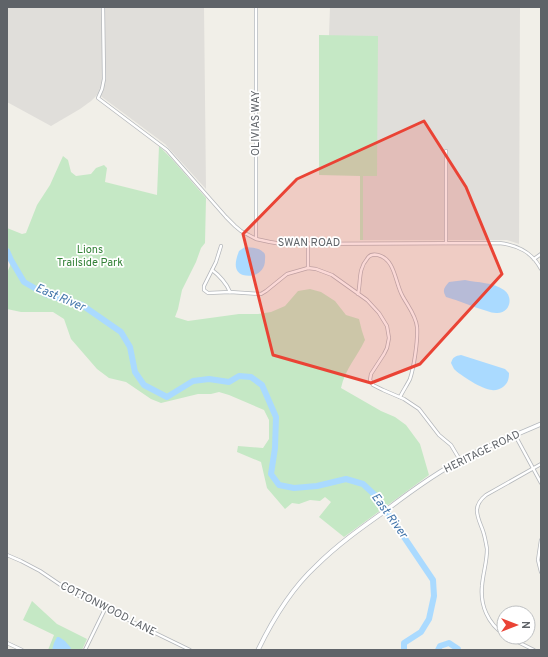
<svg xmlns="http://www.w3.org/2000/svg" width="548" height="657" viewBox="0 0 548 657" font-family="Overpass,sans-serif">
	<style>
		.industrial { fill: #e0deda }
		.green { fill: #c5e8c5 }
		.water { fill: #aadaff }
		.lines { fill: none; stroke-linecap: round; stroke-linejoin: round }
		.river { stroke: #aadaff; stroke-width: 6 }
		.minor-casing { stroke: #b5b8bc; stroke-width: 4 }
		.secondary-casing { stroke: #b6babf; stroke-width: 5 }
		.minor { stroke: #fff; stroke-width: 2.5 }
		.secondary { stroke: #fff; stroke-width: 3.5 }
		.marked { fill: #ea4335; fill-opacity: 0.2; stroke: #ea4335; stroke-width: 3; stroke-linejoin: round }
		.labels { text-anchor: middle; dominant-baseline: central; stroke-width: 3.5; stroke-linejoin: round; paint-order: stroke }
		.street-label { font-size: 11px; fill: #5f6368; stroke: #fff }
		.park-label { font-size: 11px; fill: #348238; stroke: #fff }
		.water-label { font-size: 12px; font-style: italic; fill: #4174aa; stroke: #fff }
	</style>
	<rect width="100%" height="100%" fill="#f1efe8"/>
	<g class="industrial">
		<polygon points="8,7 204,7 206,189 165,144 98,94 91,101 80,109 51,126 7,102"/>
		<polygon points="330,7 520,7 519,244 507,240 363,240 363,176 377,176 329,35"/>
	</g>
	<g class="green">
		<polygon points="319,35 378,36 377,176 363,176 363,240 360,240 360,176 319,175"/>
		<path d="M 159,146 L 171,158 L 206,198 L 205,243 L 201,248 L 196,262 L 182,290 L 178,309 L 175,317 L 188,321 L 239,314 L 258,314 L 271,312 L 285,306 L 298,291 L 310,289 L 321,292 L 335,301 L 346,315 L 359,319 L 362,331 L 365,340 C 357,357 345,369 341,388 L 381,411 L 395,417 L 406,425 L 420,444 L 429,475 L 344,537 L 319,517 L 331,502 L 325,497 L 320,501 L 310,500 L 299,504 L 292,503 L 285,509 L 267,488 L 261,462 L 237,452 L 238,446 L 263,448 L 269,439 L 269,420 L 264,410 L 229,395 L 219,392 L 211,394 L 198,394 L 161,403 L 151,399 L 126,382 L 109,378 L 97,369 L 71,339 L 64,319 L 53,312 L 21,312 L 7,309 L 7,273 L 10,266 L 12,256 L 7,246 L 7,228 L 22,234 L 26,233 L 37,205 L 50,185 L 63,156 L 68,160 L 71,172 L 76,176 L 91,174 L 96,168 L 104,165 L 107,168 L 105,182 L 157,195 Z"/>
		<polygon points="32,601 57,624 87,639 82,650 48,650 54,635 23,620"/>
	</g>
	<g class="water">
		<path d="M 245,247 C 251,248 259,247 263,252 C 266,254 265,257 265,260 C 265,272 254,278 243,275 C 232,271 236,259 239,251 Z"/>
		<path d="M 465,280 C 478,283 493,282 504,290 C 514,297 510,314 496,313 C 493,313 490,312 487,311 C 473,307 460,301 446,297 C 442,290 444,288 449,282 Z"/>
		<path d="M 461,355 L 505,369 L 509,373 C 509,379 508,383 503,387 C 500,389 495,391 492,390 C 483,390 460,375 454,369 C 453,367 452,365 451,363 C 453,357 455,356 461,355 Z"/>
		<polygon points="57,637 59,637 65,641 71,648 70,650 52,650 54,643"/>
	</g>
	<g class="lines">
		<g class="river">
			<polyline points="7,251 11,260 24,282 45,294 82,305 121,332 130,347 135,372 144,385 167,397 193,381 209,379 229,382 239,376 251,377 262,385 276,417 275,448 271,474 279,485 294,488 317,486 346,479 363,484 377,497 433,580 434,596 429,619 421,632 404,643 404,650"/>
			<polyline points="438,650 440,646 449,643 458,649 458,650"/>
		</g>
		<g class="minor-casing">
			<g id="minor">
				<path d="M 103,7 L 104,79 L 102,89 L 98,98 L 167,150 L 226,217 L 235,226 L 241,231 L 256,239 L 270,242 L 282,244 L 499,243 C 518,245 532,252 541,269"/>
				<polyline points="256,7 256,238"/>
				<polyline points="446,151 446,243"/>
				<polyline points="221,246 216,262 204,286 204,290 208,293 230,292 261,294 266,291 287,274 308,268 316,269 332,275 367,300 379,313 387,326 389,338 387,348 384,354 371,374 370,380 373,385 383,390 404,399 419,409 439,435 451,445 460,460"/>
				<polyline points="534,259 541,254"/>
				<polyline points="308,268 308,243"/>
				<path d="M 212,270 C 219,275 227,284 230,292"/>
				<path d="M 358,294 C 361,282 358,269 367,259 C 369,255 373,254 378,255 C 395,259 395,282 402,295 C 407,305 416,315 417,327 C 418,340 414,367 410,379 C 407,385 403,391 400,397"/>
				<polyline points="515,435 541,483"/>
				<polyline points="541,540 538,560 541,572"/>
				<polyline points="7,555 21,561 40,571 71,592 190,650"/>
				<path d="M 504,634 C 488,624 480,605 482,586 C 483,573 487,562 487,549 C 486,543 485,537 483,531 C 478,517 471,507 486,495 L 541,464"/>
				<polyline points="508,637 534,650"/>
				<polyline points="7,643 22,650"/>
				<polyline points="85,650 105,609"/>
			</g>
		</g>
		<g class="secondary-casing">
			<path id="secondary" d="M 258,650 C 273,619 291,589 316,566 C 337,545 361,528 385,511 C 411,491 437,472 466,457 C 490,445 516,435 541,424"/>
		</g>
		<use href="#minor" class="minor"/>
		<use href="#secondary" class="secondary"/>
	</g>
	<path class="marked" d="M 424,121 L 466,187 L 502,274 L 420,364 L 371,383 L 273,355 L 243,234 L 297,179 Z"/>
	<g class="labels">
		<g class="street-label">
			<text transform="translate(256 123) rotate(-90)">OLIVIAS WAY</text>
			<text x="309" y="243">SWAN ROAD</text>
			<text transform="translate(482 452) rotate(-26)">HERITAGE ROAD</text>
			<text transform="translate(108 609) rotate(27)">COTTONWOOD LANE</text>
		</g>
		<g class="park-label">
			<text x="90" y="250">Lions<tspan x="90" dy="13">Trailside Park</tspan></text>
		</g>
		<g class="water-label">
			<text transform="translate(60 298) rotate(23)">East River</text>
			<text transform="translate(389 516) rotate(54)">East River</text>
		</g>
	</g>
	<rect width="548" height="657" fill="none" stroke="#5f6368" stroke-width="16"/>
	<g transform="translate(516 625) rotate(90)"><circle r="19" fill="#ffffff" stroke="#bfc1c3"/>
	<path d="M0-3L7 15L0 10L-7 15Z" fill="#ea4335"/>
	<text y="-6" font-size="11" font-weight="bold" text-anchor="middle" fill="#5f6368">N</text>
	</g>
</svg>
